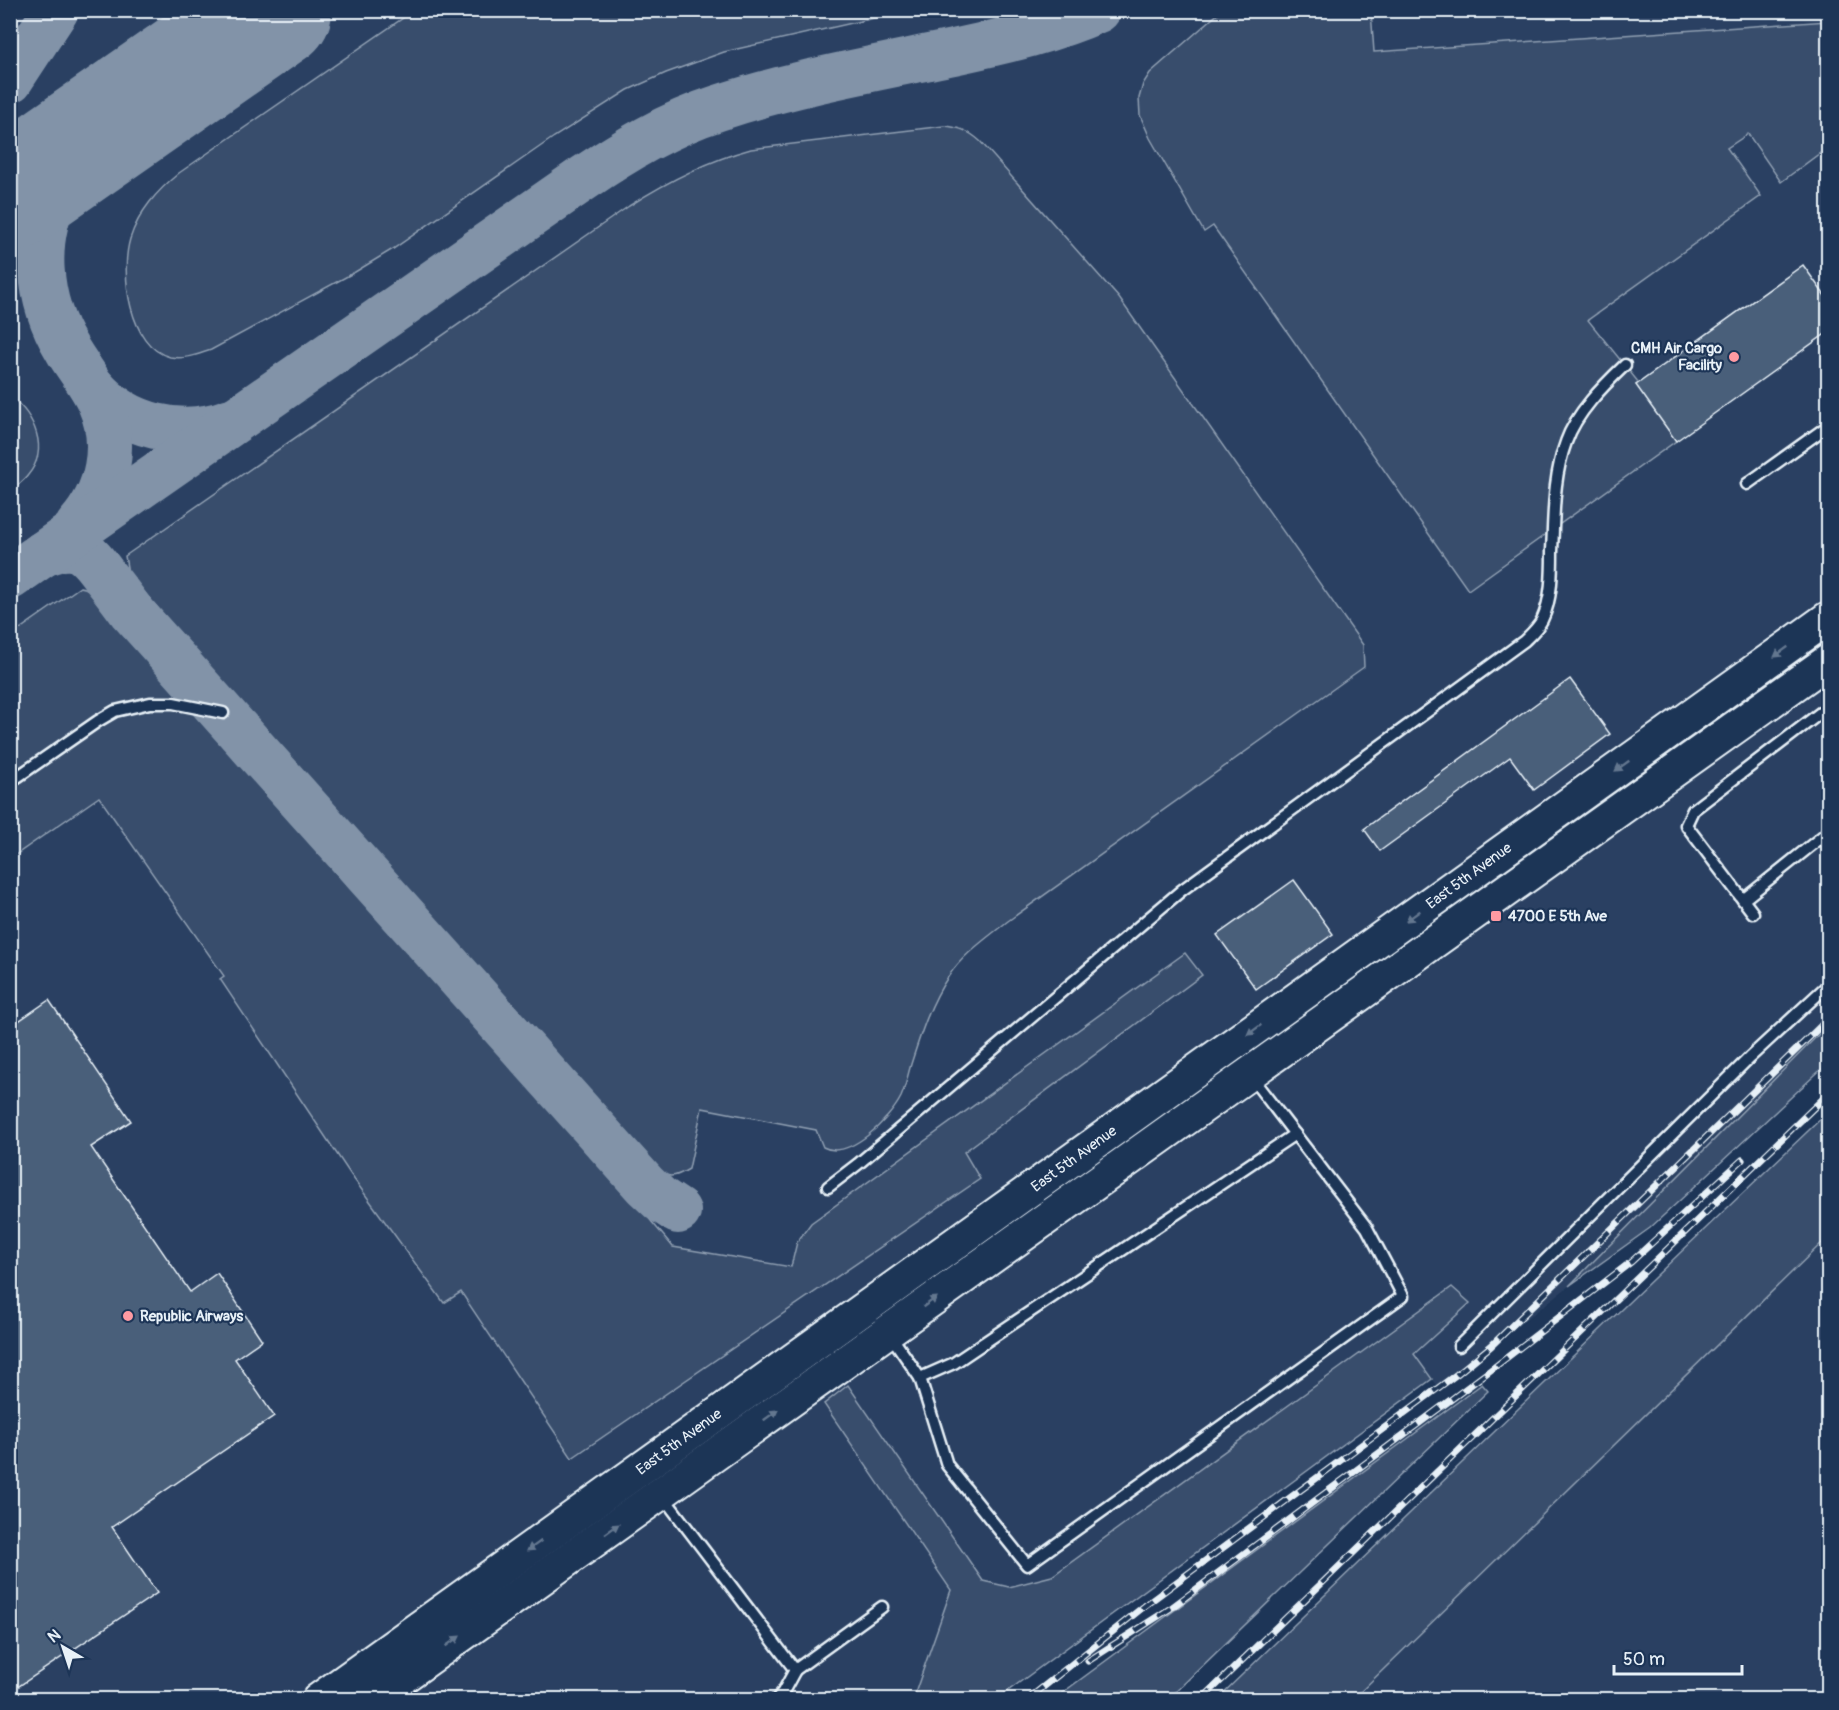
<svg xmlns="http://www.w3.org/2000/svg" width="1839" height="1710" viewBox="0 0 1839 1710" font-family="Pangolin,sans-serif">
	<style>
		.built { fill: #2a4162 }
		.green { fill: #374d6c; stroke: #909fb2; stroke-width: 1.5 }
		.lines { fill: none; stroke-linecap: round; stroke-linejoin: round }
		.taxiway { stroke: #8293a8; stroke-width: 46 }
		.runway { stroke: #8293a8; stroke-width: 116 }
		.building { fill: #495e7a; stroke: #e8f1f8; stroke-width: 1.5 }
		.service-casing { stroke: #e8f1f8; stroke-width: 15 }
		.primary-casing { stroke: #e8f1f8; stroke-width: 36 }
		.service { stroke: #1d3557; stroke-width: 10 }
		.primary { stroke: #1d3557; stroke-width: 32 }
		.rail-casing { stroke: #e8f1f8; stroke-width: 7 }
		.rail { stroke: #1d3557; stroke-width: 4.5; stroke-dasharray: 14; stroke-linecap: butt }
		.oneway { fill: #64778f }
		.poi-dot { fill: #ff9aa2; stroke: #1d3557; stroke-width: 2 }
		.labels { text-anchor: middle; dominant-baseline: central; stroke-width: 4.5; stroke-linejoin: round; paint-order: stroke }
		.poi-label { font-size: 15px; font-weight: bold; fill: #e8f1f8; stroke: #1d3557; text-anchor: start }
		.street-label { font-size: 15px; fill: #e8f1f8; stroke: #1d3557 }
	</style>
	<rect width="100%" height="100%" fill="#1d3557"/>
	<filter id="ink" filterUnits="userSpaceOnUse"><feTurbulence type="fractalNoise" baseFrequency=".0167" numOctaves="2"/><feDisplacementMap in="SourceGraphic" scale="12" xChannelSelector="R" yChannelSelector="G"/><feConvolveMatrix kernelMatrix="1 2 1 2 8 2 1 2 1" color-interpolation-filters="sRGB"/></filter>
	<g filter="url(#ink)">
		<g class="built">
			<polygon points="11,11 1828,11 1828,1025 1569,1286 1438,1388 1414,1354 1470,1303 1453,1287 1052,1576 1009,1587 983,1582 848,1386 824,1404 951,1590 913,1699 11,1700"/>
			<polygon points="1828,1237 1828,1699 1353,1699"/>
		</g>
		<g class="green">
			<path d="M 413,11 L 413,10 L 905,11 L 724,52 L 666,73 L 628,90 L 554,137 L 393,249 L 355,272 L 211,350 C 198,354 185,360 170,357 C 129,347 120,273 130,239 C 139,211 157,191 179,173 Z"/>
			<polygon points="1221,11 1371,11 1374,52 1828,21 1828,147 1781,182 1748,134 1727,148 1761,196 1588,320 1639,383 1636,385 1676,441 1468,590 1213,226 1204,232 1150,138 1140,115 1139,98 1143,84 1150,73"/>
			<path d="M 944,126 C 959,127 969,131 980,141 L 1119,298 L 1363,645 L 1364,667 L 1008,921 C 987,938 963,954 948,977 C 931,1002 921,1033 912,1061 C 908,1073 906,1086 901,1097 C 890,1119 849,1161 823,1147 L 816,1130 L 702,1108 L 689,1169 C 679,1175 671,1179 660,1173 L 168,620 L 128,573 L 125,556 L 629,206 C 668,181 707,161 751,149 Z"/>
			<path d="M 11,397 C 34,415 50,449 28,475 C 24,481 16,486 11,491 Z"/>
			<polygon points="80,587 89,589 630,1196 673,1247 791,1267 797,1242 811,1223 1185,953 1202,975 964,1152 980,1179 572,1458 461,1292 444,1303 351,1175 220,979 224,976 99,797 11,858 10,636"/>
			<polygon points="1828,1025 1828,1063 1650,1228 1569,1286"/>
			<polygon points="1828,1112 1828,1237 1353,1699 1217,1699 1682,1251"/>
			<polygon points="1452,1287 1470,1303 1414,1354 1432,1379 997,1699 913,1699 951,1590 824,1404 848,1385 983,1581 1009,1587 1052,1576"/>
			<polygon points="1482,1384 1488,1391 1168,1699 1054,1699"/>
		</g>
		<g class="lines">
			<g class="taxiway">
				<polyline points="10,80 56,10"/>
				<path d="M 92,387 C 126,427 182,440 231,421"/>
				<path d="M 78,526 C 108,493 118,444 100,403 C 92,383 77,367 67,349 C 37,300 32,239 59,188 C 78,153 111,129 140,104"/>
				<path d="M 43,554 C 76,540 86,550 105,577 C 114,588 123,600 131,611 L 645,1185 L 660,1199 L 678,1211"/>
				<path d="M 10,577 L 581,180 C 624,151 668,124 718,108 C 795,82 878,68 958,51 C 1005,41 1053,30 1098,10"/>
			</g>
			<polyline class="runway" points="10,194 274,10"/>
		</g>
		<g class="building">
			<polygon points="1803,265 1828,300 1828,332 1676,441 1636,385"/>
			<polygon points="1570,679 1610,734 1534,790 1510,757 1380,851 1364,829"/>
			<polygon points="1294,880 1333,934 1256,989 1217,935"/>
			<polygon points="49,1000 131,1121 91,1147 190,1292 217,1273 262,1340 235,1359 274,1416 112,1527 157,1593 10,1692 10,1027"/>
		</g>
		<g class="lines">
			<g class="service-casing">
				<g id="service">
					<polyline points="1747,484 1828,426"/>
					<polyline points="10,782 98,721 115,711 150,703 173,703 223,713"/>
					<polyline points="1743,900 1828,832"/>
					<polyline points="1753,913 1686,825 1693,810 1828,707"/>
					<path d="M 828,1187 L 858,1164 L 1182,890 L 1524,641 C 1531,634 1538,628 1542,620 C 1552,599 1552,573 1552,551 C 1554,514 1553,477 1566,442 C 1576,413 1603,386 1625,365"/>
					<polyline points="889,1333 920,1378 947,1465 1027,1565 1403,1296 1367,1228 1251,1077"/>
					<polyline points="1459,1346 1749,1058 1828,985"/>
					<polyline points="920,1378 954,1363 1295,1134"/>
					<polyline points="662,1495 795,1670 882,1607"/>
					<polyline points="776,1700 783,1692 795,1670"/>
				</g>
			</g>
			<g class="primary-casing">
				<g id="primary">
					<polyline points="318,1700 1828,618"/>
					<polyline points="371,1700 1828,661"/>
				</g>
			</g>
			<use href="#service" class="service"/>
			<use href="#primary" class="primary"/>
			<g class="rail-casing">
				<g id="rail">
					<polyline points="1088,1661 1171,1608 1488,1372 1631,1262 1742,1160"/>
					<polyline points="1032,1696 1147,1604 1457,1374 1491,1346 1828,1019"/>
					<polyline points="1201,1700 1828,1094"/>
				</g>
			</g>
			<use href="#rail" class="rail"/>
		</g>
		<defs><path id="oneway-solid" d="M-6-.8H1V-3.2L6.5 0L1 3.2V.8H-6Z" transform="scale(1.5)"/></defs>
		<g class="oneway">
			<use href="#oneway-solid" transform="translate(1781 652) rotate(144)"/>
			<use href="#oneway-solid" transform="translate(1622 766) rotate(144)"/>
			<use href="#oneway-solid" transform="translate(1413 916) rotate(144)"/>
			<use href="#oneway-solid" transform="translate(1254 1030) rotate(144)"/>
			<use href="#oneway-solid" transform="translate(930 1302) rotate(-35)"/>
			<use href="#oneway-solid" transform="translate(771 1415) rotate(-36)"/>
			<use href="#oneway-solid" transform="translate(612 1529) rotate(-35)"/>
			<use href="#oneway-solid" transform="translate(534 1546) rotate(145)"/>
			<use href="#oneway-solid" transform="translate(453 1641) rotate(-35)"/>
		</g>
	</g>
	<g class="poi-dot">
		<circle cx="1734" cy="357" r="6"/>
		<rect x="1490" y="910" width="12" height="12" rx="3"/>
		<circle cx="128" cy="1316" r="6"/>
	</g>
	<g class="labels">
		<g class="poi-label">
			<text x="1722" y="348" text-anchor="end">CMH Air Cargo<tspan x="1722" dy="17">Facility</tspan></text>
			<text x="1508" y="916">4700 E 5th Ave</text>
			<text x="140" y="1316">Republic Airways</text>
		</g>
		<g class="street-label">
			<text transform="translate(1469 876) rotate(-36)">East 5th Avenue</text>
			<text transform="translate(1074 1159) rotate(-36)">East 5th Avenue</text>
			<text transform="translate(679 1442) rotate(-36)">East 5th Avenue</text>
		</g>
	</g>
	<rect width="1839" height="1710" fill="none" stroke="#1d3557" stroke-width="36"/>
	<rect x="18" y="18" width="1803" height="1674" fill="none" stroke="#e8f1f8" stroke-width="2" filter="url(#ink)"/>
	<g transform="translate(63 1647) rotate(321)" stroke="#1d3557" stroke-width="4.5" paint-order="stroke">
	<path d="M0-4.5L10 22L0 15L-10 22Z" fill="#e8f1f8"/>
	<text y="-9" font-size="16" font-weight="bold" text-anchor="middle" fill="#e8f1f8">N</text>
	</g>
	<path d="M1614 1665v9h128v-9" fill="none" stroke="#e8f1f8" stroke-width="3"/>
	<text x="1623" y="1665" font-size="18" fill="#e8f1f8" stroke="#1d3557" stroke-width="4.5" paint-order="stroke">50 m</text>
</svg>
